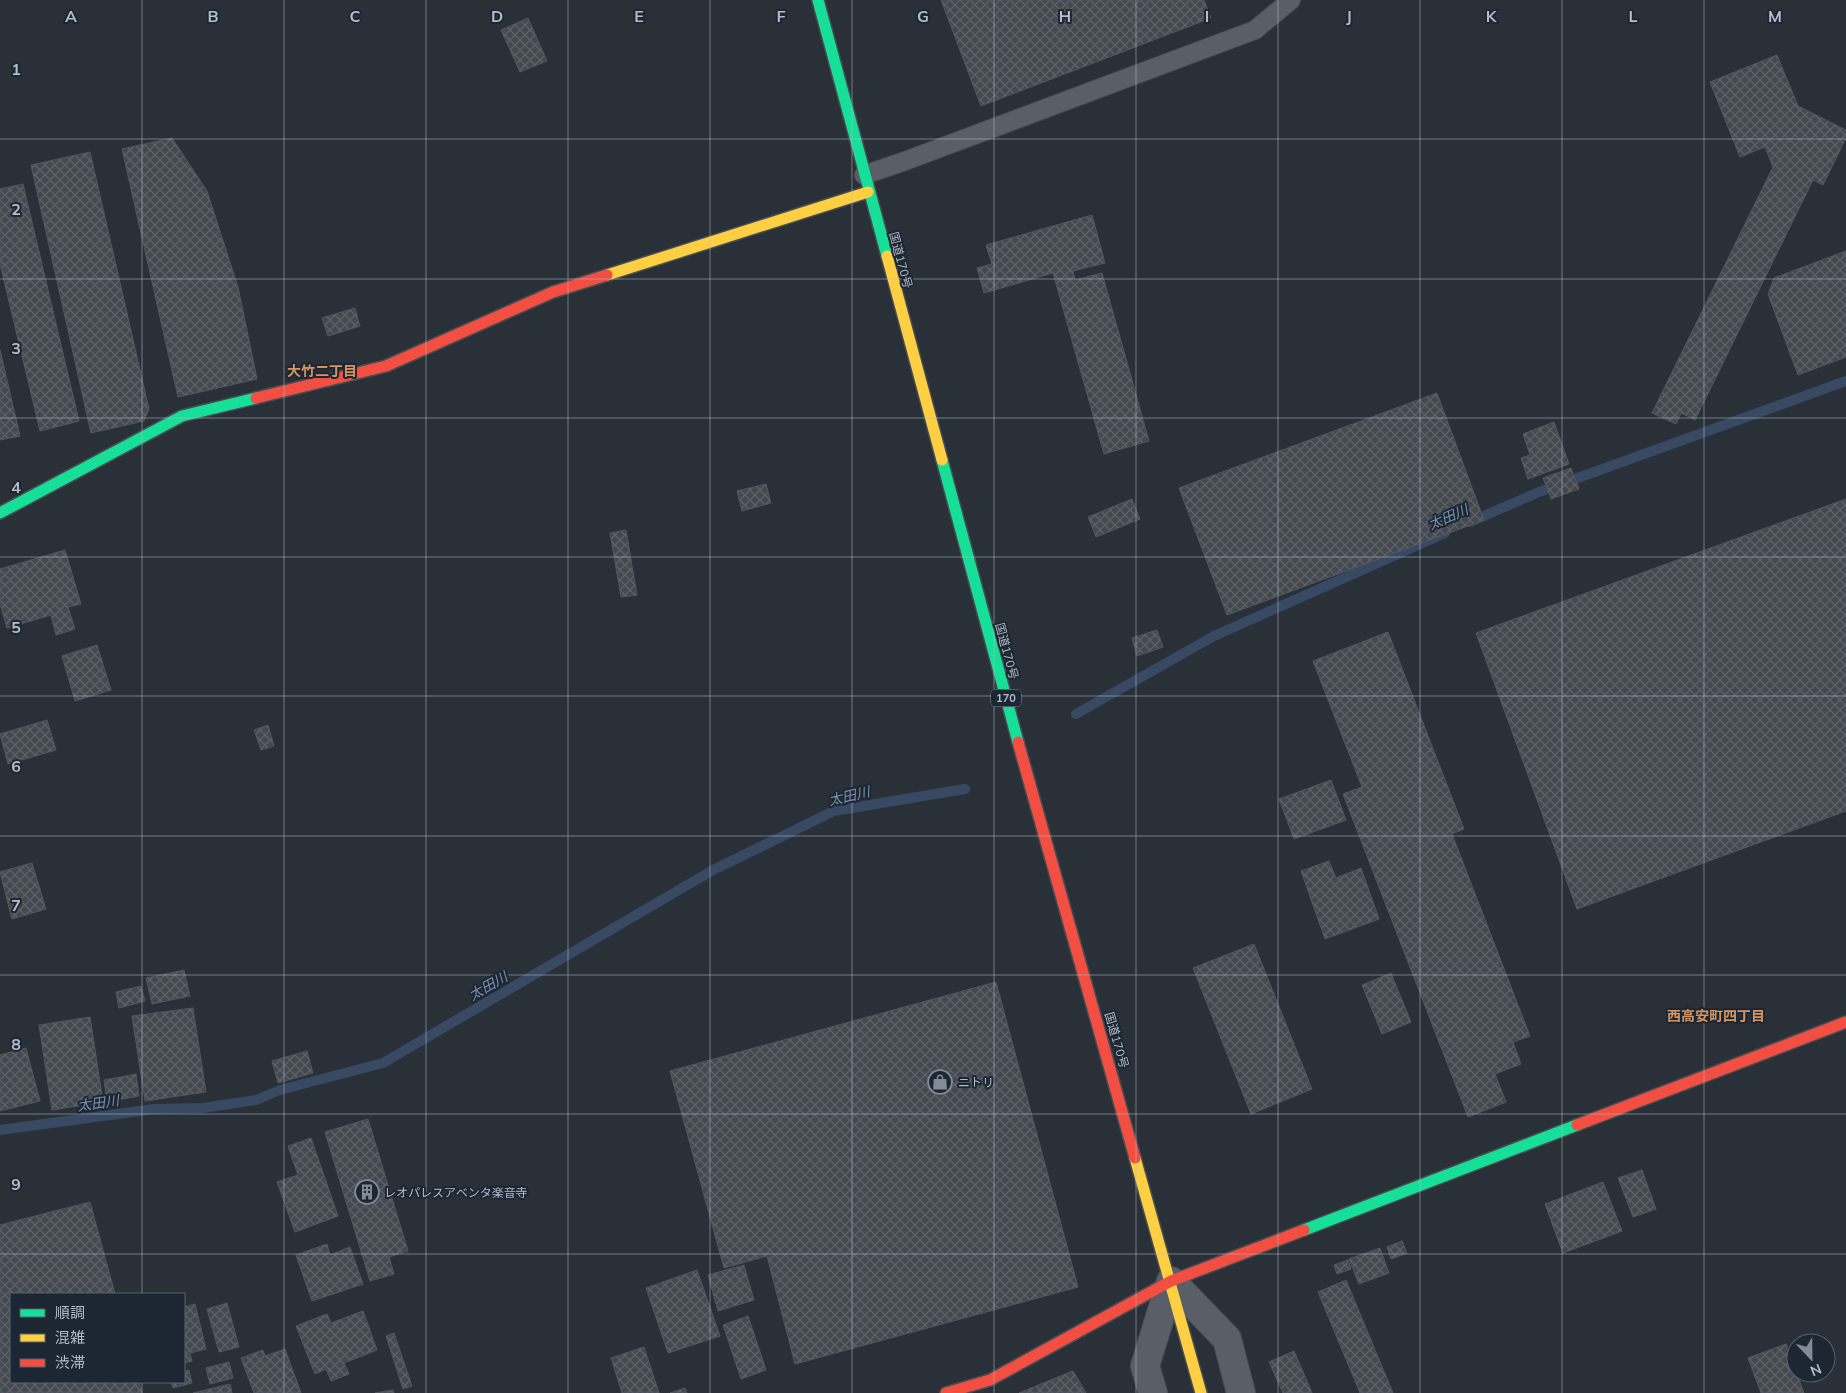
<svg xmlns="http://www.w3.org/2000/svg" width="1846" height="1393" viewBox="0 0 1846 1393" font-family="Mulish,'Noto Sans JP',sans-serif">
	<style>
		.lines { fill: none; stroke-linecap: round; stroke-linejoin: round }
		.stream { stroke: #384963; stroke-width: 10 }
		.building { fill: url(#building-cross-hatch); stroke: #52575f }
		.lane-casing { stroke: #484c53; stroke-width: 20 }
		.street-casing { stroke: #484c53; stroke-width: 30 }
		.fast-casing { stroke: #484c53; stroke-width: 14 }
		.slow-casing { stroke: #484c53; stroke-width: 14 }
		.jam-casing { stroke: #484c53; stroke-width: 14 }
		.lane { stroke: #5a5e66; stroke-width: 18 }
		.street { stroke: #5a5e66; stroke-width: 28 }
		.fast { stroke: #16e098; stroke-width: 11 }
		.slow { stroke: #ffcf43; stroke-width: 11 }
		.jam { stroke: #f24e42; stroke-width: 11 }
		.grid { fill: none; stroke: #b4bcc9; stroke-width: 1; stroke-opacity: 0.55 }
		.labels { text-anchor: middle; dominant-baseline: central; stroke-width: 4; stroke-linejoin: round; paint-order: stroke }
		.shield { fill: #1d2633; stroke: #878f9c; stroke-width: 1 }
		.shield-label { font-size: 11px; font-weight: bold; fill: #b4bcc9 }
		.street-label { font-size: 12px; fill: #b4bcc9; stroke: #1d2633 }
		.poi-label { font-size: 12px; fill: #b4bcc9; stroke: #1d2633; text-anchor: start }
		.neighbourhood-label { font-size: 14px; font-weight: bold; fill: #d59563; stroke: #1d2633 }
		.water-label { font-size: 14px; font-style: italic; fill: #7c92b1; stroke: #1d2633 }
		.grid-label { font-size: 16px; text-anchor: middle; font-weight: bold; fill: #b4bcc9; stroke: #1d2633; stroke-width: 4; stroke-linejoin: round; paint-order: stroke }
	</style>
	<defs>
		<pattern id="building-cross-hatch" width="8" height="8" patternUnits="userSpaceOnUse" patternTransform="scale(1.25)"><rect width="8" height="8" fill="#444950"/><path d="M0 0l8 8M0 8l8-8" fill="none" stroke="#5d6168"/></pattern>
	</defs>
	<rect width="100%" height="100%" fill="#2a3038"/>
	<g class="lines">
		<g class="stream">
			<polyline points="1470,522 1539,492 1846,381"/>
			<polyline points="1076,714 1214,636 1445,533"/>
			<polyline points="0,1130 154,1109 203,1108 256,1100 280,1090 383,1063 713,870 834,811 965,789"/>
		</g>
	</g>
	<g class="building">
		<polygon points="941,0 1204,0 1211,18 981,106"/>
		<polygon points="528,18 547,61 520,72 501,30"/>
		<polygon points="1777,55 1798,106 1846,130 1846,138 1823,185 1813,180 1695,420 1681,413 1676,424 1652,413 1773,167 1765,147 1740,157 1710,82"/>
		<polygon points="172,138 207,191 238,287 257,379 178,397 122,149"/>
		<polygon points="90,152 149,409 144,421 91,433 31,165"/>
		<polygon points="23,184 79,421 40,431 0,264 0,189"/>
		<polygon points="1092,215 1105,263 1073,271 1075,280 1102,273 1149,441 1104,454 1053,273 984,293 977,268 992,264 986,245"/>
		<polygon points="1846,251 1846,357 1798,375 1768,294 1774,278"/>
		<polygon points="355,308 360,326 328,336 322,318"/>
		<polygon points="0,350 20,436 0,440"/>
		<polygon points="1437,393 1484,520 1227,615 1179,488"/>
		<polygon points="1554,422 1569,464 1528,479 1521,458 1530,455 1523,434"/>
		<polygon points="1571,468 1579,489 1551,499 1543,478"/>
		<polygon points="766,484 771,503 742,511 737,491"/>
		<polygon points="1132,499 1140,519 1096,537 1088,517"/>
		<polygon points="1846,499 1846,811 1577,909 1476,633"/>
		<polygon points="626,530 637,595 621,597 610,533"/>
		<polygon points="65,550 81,604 68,607 75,629 56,635 51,615 7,628 0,604 0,569"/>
		<polygon points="1157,630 1163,647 1137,656 1132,638"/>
		<polygon points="1388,632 1464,829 1452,834 1530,1036 1513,1042 1521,1064 1495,1074 1506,1102 1468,1117 1343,794 1362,787 1313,661"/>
		<polygon points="97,645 111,690 75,701 62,656"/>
		<polygon points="47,720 56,750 8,764 0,734"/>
		<polygon points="268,725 274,746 261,750 254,730"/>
		<polygon points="1331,780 1346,820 1294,839 1279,799"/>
		<polygon points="1329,861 1336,878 1361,868 1379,919 1325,939 1301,871"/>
		<polygon points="32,863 46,909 12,919 0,872"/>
		<polygon points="1254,944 1312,1089 1251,1114 1193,968"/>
		<polygon points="184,970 190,996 152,1004 146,978"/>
		<polygon points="1391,973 1411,1022 1382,1034 1362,985"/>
		<polygon points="996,982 1078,1287 795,1364 767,1256 724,1268 670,1071"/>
		<polygon points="141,986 145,1001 119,1008 116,992"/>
		<polygon points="193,1008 206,1092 145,1101 132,1016"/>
		<polygon points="90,1017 103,1102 52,1110 39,1025"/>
		<polygon points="26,1048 40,1101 0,1111 0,1055"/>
		<polygon points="307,1051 313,1073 278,1083 272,1061"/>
		<polygon points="136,1074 139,1096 107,1102 104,1080"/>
		<polygon points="368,1119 408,1251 389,1257 394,1274 370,1281 325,1132"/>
		<polygon points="311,1138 338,1216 295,1232 277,1182 298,1175 288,1146"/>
		<polygon points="1642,1170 1656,1209 1633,1217 1618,1178"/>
		<polygon points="1603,1182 1622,1231 1563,1253 1545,1204"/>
		<polygon points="90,1202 115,1294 11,1294 11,1382 139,1382 142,1393 0,1393 0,1225"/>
		<polygon points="1402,1241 1407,1253 1391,1259 1387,1247"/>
		<polygon points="327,1244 330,1255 350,1247 363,1284 312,1301 296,1255"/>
		<polygon points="1380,1248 1389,1273 1359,1284 1349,1259"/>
		<polygon points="1348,1260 1351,1269 1337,1274 1334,1265"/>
		<polygon points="744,1265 754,1300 718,1311 708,1275"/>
		<polygon points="697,1270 720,1336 668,1353 646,1288"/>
		<polygon points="1346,1280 1393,1393 1360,1393 1318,1292"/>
		<polygon points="227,1303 239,1347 219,1352 207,1309"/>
		<polygon points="195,1304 206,1349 190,1353 192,1361 184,1363 184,1307"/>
		<polygon points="363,1311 377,1350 344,1363 349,1374 331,1381 326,1369 315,1374 296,1326 327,1314 331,1323"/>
		<polygon points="748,1316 766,1370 741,1379 723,1325"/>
		<polygon points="394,1333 412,1386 403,1389 386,1336"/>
		<polygon points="1786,1344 1804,1393 1761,1393 1748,1358"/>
		<polygon points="644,1347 659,1393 622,1393 611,1358"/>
		<polygon points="285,1349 301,1393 254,1393 241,1358 263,1350 265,1356"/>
		<polygon points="1294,1351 1312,1393 1283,1393 1269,1362"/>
		<polygon points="229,1362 233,1378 210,1384 206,1368"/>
		<polygon points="189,1370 192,1383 173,1388 171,1382 184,1382 184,1371"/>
		<polygon points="1073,1371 1086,1393 1019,1393"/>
		<polygon points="230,1384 232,1393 193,1393"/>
		<polygon points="685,1388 687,1393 670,1393"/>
		<polygon points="393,1390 394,1393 375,1393"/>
	</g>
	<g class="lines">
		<g class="lane-casing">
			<polyline id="lane" points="864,175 905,161 1255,30 1291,0"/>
		</g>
		<g class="street-casing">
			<polyline id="street" points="1153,1393 1145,1366 1171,1281 1227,1339 1241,1393"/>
		</g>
		<g class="fast-casing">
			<g id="fast">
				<polyline points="818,0 887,256"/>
				<polyline points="942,460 1018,742"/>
				<polyline points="0,513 182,416 256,398"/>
				<polyline points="1304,1230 1577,1125"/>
			</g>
		</g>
		<g class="slow-casing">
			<g id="slow">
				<polyline points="887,256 942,460"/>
				<polyline points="607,275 868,192"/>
				<polyline points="1135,1158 1201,1393"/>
			</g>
		</g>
		<g class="jam-casing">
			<g id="jam">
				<polyline points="256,398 386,366 553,292 607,275"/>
				<polyline points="1018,742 1135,1158"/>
				<polyline points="1577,1125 1846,1022"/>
				<polyline points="946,1393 990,1380 1171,1281 1304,1230"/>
			</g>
		</g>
		<use href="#lane" class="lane"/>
		<use href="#street" class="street"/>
		<use href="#fast" class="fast"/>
		<use href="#slow" class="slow"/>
		<use href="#jam" class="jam"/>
	</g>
	<path class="grid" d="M 142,0 L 142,1294M 284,0 L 284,1393M 426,0 L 426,1393M 568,0 L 568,1393M 710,0 L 710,1393M 852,0 L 852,1393M 994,0 L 994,1393M 1136,0 L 1136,1393M 1278,0 L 1278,1393M 1420,0 L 1420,1393M 1562,0 L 1562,1393M 1704,0 L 1704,1393M 0,139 L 1846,139M 0,279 L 1846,279M 0,418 L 1846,418M 0,557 L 1846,557M 0,696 L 1846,696M 0,836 L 1846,836M 0,975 L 1846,975M 0,1114 L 1846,1114M 0,1254 L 1846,1254M 142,1382 L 142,1393"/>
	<defs>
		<g id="shop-ring" transform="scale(1.25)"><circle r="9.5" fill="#1d2633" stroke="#848b96" stroke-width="1.5"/><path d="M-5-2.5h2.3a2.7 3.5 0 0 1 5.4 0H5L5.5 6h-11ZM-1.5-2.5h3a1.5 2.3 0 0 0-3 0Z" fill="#848b96"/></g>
		<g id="building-ring" transform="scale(1.25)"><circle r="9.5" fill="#1d2633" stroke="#848b96" stroke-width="1.5"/><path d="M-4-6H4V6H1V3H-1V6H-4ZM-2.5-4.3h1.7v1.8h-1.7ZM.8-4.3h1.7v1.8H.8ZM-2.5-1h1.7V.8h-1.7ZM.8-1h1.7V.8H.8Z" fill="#848b96"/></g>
	</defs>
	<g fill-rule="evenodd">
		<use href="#shop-ring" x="940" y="1082"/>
		<use href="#building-ring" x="367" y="1192"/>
	</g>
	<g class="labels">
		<rect class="shield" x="991" y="689.5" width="30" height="17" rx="4"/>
		<g class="shield-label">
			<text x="1006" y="698">170</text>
		</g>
		<g class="street-label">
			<text transform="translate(901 260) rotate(75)">国道170号</text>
			<text transform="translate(1007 651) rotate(75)">国道170号</text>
			<text transform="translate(1117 1040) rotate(74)">国道170号</text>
		</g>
		<g class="poi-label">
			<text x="958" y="1082">ニトリ</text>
			<text x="384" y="1192">レオパレスアベンタ楽音寺</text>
		</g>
		<g class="neighbourhood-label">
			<text x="322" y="371">大竹二丁目</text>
			<text x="1716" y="1016">西高安町四丁目</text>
		</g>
		<g class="water-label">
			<text transform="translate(1448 517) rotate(-24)">太田川</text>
			<text transform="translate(849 796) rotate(-13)">太田川</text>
			<text transform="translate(488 986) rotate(-30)">太田川</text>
			<text transform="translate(98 1103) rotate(-8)">太田川</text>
		</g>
	</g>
	<g class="grid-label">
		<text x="71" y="22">A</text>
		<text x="213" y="22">B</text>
		<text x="355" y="22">C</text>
		<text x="497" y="22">D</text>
		<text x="639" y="22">E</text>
		<text x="781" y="22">F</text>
		<text x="923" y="22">G</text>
		<text x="1065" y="22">H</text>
		<text x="1207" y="22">I</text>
		<text x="1349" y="22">J</text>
		<text x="1491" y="22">K</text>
		<text x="1633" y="22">L</text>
		<text x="1775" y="22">M</text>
		<text x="16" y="75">1</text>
		<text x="16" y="215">2</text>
		<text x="16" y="354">3</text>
		<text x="16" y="493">4</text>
		<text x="16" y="633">5</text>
		<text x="16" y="772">6</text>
		<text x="16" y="911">7</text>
		<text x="16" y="1050">8</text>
		<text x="16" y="1190">9</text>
	</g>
	<rect x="10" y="1293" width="175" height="90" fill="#1d2633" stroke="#59626f"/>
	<rect x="20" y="1309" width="25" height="8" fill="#16e098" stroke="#59626f"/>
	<text x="55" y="1318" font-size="15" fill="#b4bcc9">順調</text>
	<rect x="20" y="1334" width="25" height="8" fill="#ffcf43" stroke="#59626f"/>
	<text x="55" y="1343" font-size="15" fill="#b4bcc9">混雑</text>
	<rect x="20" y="1359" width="25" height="8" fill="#f24e42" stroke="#59626f"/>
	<text x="55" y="1368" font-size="15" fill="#b4bcc9">渋滞</text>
	<g transform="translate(1811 1358) rotate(158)"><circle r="24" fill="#1d2633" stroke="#59626f"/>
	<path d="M0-4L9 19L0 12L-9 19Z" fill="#848b96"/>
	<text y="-8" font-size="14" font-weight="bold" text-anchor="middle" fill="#b4bcc9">N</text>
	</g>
</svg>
